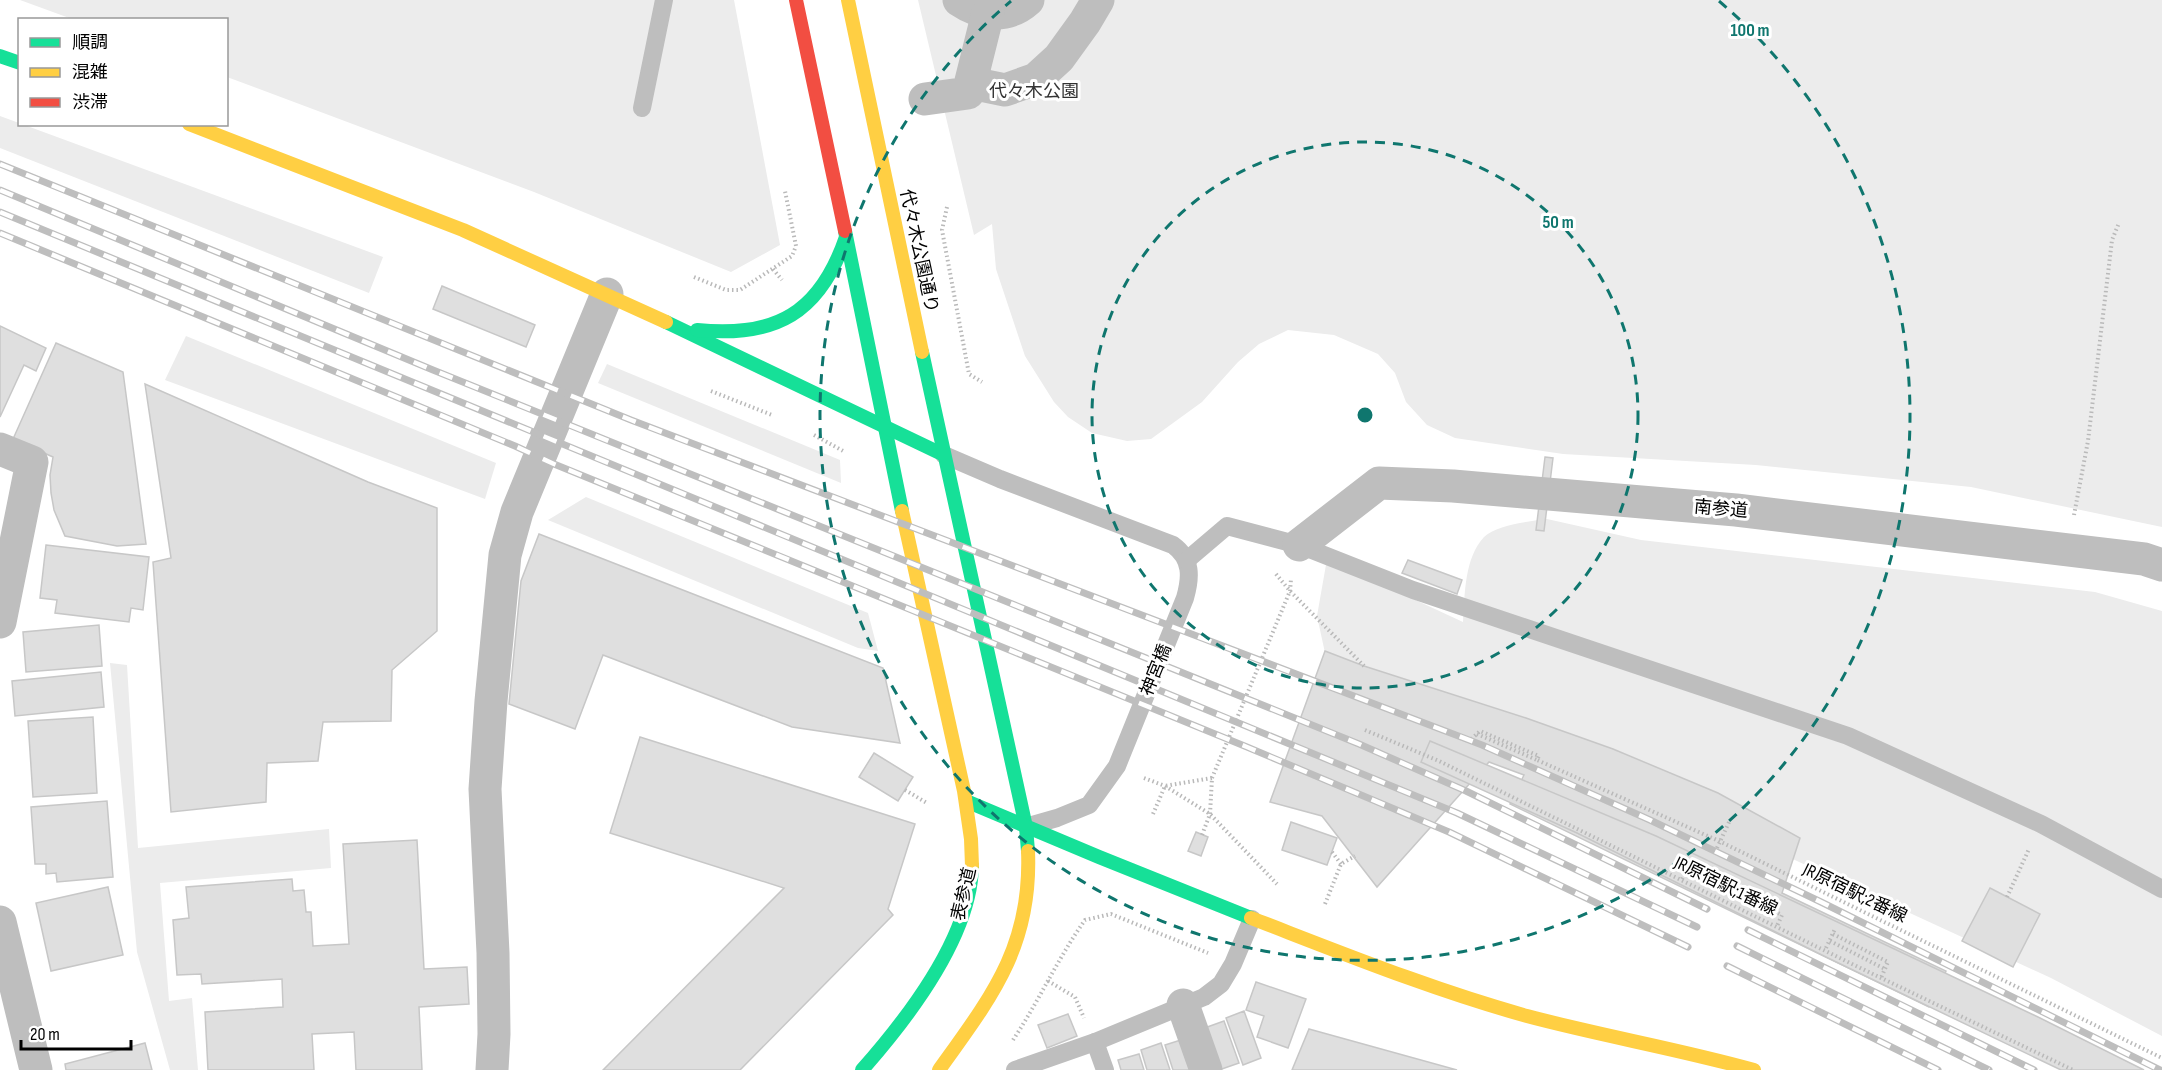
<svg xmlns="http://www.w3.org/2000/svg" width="2162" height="1070" viewBox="0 0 2162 1070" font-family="'Sofia Sans Condensed','Noto Sans JP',sans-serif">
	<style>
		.green { fill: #ececec }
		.building { fill: #dfdfdf; stroke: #c7c7c7; stroke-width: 1.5 }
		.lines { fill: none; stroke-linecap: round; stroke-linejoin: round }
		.path { stroke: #b9b9b9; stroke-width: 4; stroke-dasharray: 1.5 3; stroke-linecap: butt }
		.lane { stroke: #bebebe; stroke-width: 18 }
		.street { stroke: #bebebe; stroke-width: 33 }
		.fast { stroke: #16e098; stroke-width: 14 }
		.slow { stroke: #ffcf43; stroke-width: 14 }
		.jam { stroke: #f24e42; stroke-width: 14 }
		.rail-casing { stroke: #bebebe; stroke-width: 7 }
		.rail { stroke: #fff; stroke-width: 4.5; stroke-dasharray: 14; stroke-linecap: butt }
		.ring { fill: none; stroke: #0f766e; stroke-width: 3; stroke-dasharray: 10 8 }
		.labels { text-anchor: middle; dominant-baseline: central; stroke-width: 6; stroke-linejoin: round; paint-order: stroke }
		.park-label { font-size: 18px; fill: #333; stroke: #fff }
		.street-label { font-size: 18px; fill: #000; stroke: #fff }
		.centre { fill: #0f766e; stroke: #fff; stroke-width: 3 }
		.ring-label { font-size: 18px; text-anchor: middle; font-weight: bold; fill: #0f766e; stroke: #fff; stroke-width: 6; stroke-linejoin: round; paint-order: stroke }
	</style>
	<rect width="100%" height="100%" fill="#fff"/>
	<g class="green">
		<polygon points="20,0 734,0 780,245 731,272 534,192 227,77 226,20 72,19"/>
		<polygon points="918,0 2162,0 2162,527 1971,487 1756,465 1563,454 1455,438 1427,425 1406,402 1395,373 1378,354 1334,335 1288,330 1259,344 1238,362 1202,402 1151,439 1127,441 1092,433 1068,417 1054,402 1025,356 996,269 992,224 974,235"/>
		<polygon points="0,116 383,257 369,293 0,148"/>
		<polygon points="186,336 496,463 485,499 165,380"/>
		<polygon points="607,364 840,460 841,483 598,383"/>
		<polygon points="586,497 868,613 878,651 858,648 548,520"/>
		<path d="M 1547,519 L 1641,540 L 2095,592 L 2162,611 L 2162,1036 L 2051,978 L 1541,743 L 1330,676 L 1317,616 L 1327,559 L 1463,622 C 1465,594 1464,559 1484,537 C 1496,525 1531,521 1547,519 Z"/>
		<polygon points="110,663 127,665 138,848 329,829 331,868 160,883 169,1001 192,998 198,1070 170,1070 137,952"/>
	</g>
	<g class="building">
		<polygon points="442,286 535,325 526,347 433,309"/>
		<polygon points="0,326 46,348 36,371 24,365 0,417"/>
		<polygon points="56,343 123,372 146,544 117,546 65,536 54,510 51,493 50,475 53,457 13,439"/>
		<polygon points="145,384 368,482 437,508 437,631 392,670 391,721 323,722 318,761 267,763 266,802 171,812 153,562 171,558"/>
		<polygon points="1545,457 1553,458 1544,531 1536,530"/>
		<polygon points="539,534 883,668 900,743 792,727 603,655 575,729 509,704 521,581"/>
		<polygon points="46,545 149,557 143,610 131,608 129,622 55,613 57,600 40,598"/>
		<polygon points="1408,560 1462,580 1457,594 1402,573"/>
		<polygon points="99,625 102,666 26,672 23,632"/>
		<polygon points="1325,651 1364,666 1526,718 1613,749 1718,793 1800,838 1782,893 1946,971 1941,982 1959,990 1952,1005 1934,997 1929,1007 1510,804 1524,775 1489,762 1377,887 1322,816 1270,802"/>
		<polygon points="101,672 104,707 15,716 12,681"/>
		<polygon points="93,717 97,793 33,797 28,721"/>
		<polygon points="640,737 915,824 888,909 893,915 740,1070 603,1070 784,888 610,833"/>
		<polygon points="1430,741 1656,836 2038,1017 2144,1070 2061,1070 1828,958 1577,833 1421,762"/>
		<polygon points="874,753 913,777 898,801 859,777"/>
		<polygon points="107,801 113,877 57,882 56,873 46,874 46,864 35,864 31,807"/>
		<polygon points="1291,822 1337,838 1327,865 1282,850"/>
		<polygon points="1196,832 1208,837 1201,856 1188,851"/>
		<polygon points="417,840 424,969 467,967 469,1004 419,1007 422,1070 356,1070 354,1032 312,1034 314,1070 208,1070 205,1012 283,1007 282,979 202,984 201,974 177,975 173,920 189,918 186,887 292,879 293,891 304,890 306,912 311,912 313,946 349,944 343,844"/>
		<polygon points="108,887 123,955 51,971 36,903"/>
		<polygon points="1990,888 2040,914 2013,967 1962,941"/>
		<polygon points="1256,982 1306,999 1288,1048 1257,1037 1264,1016 1246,1010"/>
		<polygon points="1244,1011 1261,1058 1243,1065 1226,1018"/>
		<polygon points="1068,1014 1077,1036 1047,1048 1038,1025"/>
		<polygon points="1224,1021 1239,1063 1219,1070 1199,1030"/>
		<polygon points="1309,1029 1457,1070 1292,1070"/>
		<polygon points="1184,1039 1193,1070 1173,1070 1165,1045"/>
		<polygon points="145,1043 152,1070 66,1070 65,1064"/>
		<polygon points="1161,1043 1170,1070 1147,1070 1141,1050"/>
		<polygon points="1139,1054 1144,1070 1121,1070 1118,1060"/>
	</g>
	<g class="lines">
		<g class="path">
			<polyline points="947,207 942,230 969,374 982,382"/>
			<polyline points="773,269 782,280"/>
			<polyline points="694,277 726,290 740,290 792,256 796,246 785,191"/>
			<polyline points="711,391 772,415"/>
			<polyline points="814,435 845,452"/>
			<polyline points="2074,515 2088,441 2112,240 2119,223"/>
			<polyline points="1276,574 1290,591 1364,666"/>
			<polyline points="1365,730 1439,761 1852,964 2073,1070"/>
			<polyline points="1477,734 1537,760"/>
			<polyline points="1468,742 1480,731 1539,756 1537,760 1719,841 2162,1058"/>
			<polyline points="1144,778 1165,786 1210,814 1277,884"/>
			<polyline points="1212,778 1290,591 1291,579"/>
			<polyline points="905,790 927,803"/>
			<polyline points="1153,814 1165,786 1212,778 1210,814 1202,835"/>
			<polyline points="1717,848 1730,820"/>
			<polyline points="1332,852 1341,864"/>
			<polyline points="1682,879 1687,869 1782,915 1777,926"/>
			<polyline points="2007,897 2029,849"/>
			<polyline points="1325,904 1341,864 1355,856"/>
			<polyline points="1833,934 1888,962 1881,978"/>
			<polyline points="1830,941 1885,969"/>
			<polyline points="1826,948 1835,929"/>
			<polyline points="1048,981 1075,997 1084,1018"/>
			<path d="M 1013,1040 C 1039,1001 1058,958 1085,920 L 1111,914 L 1208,953"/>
		</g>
		<g class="lane">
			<polyline points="642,108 664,0"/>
			<path d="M 944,455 L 1000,479 L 1173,545 C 1192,559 1191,577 1185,598 L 1117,766 L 1089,805 L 1057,818 L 1029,826"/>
			<polyline points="1187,560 1227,526 1299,545 1413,590 1848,736 2041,824 2162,889"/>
			<polyline points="1095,1042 1105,1070"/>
			<polyline points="1015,1070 1095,1042 1204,997 1221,984 1233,964 1252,919"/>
		</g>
		<g class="street">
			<path d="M 959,0 C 981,15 1007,19 1028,0"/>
			<polyline points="971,83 1005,90 1036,79 1059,58 1085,22 1098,0"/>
			<polyline points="925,99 968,93 988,13"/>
			<polyline points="0,449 32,462 0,622"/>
			<polyline points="1299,545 1379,483 1453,486 1736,510 2144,559 2162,565"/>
			<polyline points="0,922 36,1070"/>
			<polyline points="1183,1005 1206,1070"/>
			<polyline points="492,1070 494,1034 493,953 485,789 491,701 505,555 517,512 607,294"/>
		</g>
		<g class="fast">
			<polyline points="0,56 20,63"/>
			<polyline points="845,231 902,511"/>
			<polyline points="666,322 944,455"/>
			<path d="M 697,330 C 776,338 820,313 846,237"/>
			<polyline points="922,352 1026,827 1028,851"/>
			<polyline points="966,801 1099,857 1251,918"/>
			<path d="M 862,1070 C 907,1019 971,937 972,866"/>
		</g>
		<g class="slow">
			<polyline points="848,0 922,352"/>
			<polyline points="189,124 463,230 666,322"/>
			<polyline points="902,511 964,791 971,839 972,866"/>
			<path d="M 1251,918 C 1342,953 1433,990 1527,1016 C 1602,1036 1679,1049 1754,1070"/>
			<path d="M 939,1070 C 992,996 1032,946 1028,851"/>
		</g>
		<polyline class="jam" points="796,0 845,231"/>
		<g class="rail-casing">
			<g id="rail">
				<polyline points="0,164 631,420 1482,745 1650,820 1821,902 2160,1070"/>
				<polyline points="0,190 433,370 1359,744 1466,791 1707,909"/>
				<polyline points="0,212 1457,813 1697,927"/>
				<polyline points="0,233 515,446 554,464 1247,747 1449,832 1688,947"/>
				<polyline points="1748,930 2034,1070"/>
				<polyline points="1737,946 1989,1070"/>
				<polyline points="1727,966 1938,1070"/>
			</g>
		</g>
		<use href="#rail" class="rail"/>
	</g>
	<g class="ring">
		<circle cx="1365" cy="415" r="273"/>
		<path d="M1719 1A545 545 0 1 1 1011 1"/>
	</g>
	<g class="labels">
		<g class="park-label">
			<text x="1034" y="91">代々木公園</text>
		</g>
		<g class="street-label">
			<text transform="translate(919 251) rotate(78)">代々木公園通り</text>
			<text transform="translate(1721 509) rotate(5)">南参道</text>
			<text transform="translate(1156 670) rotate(-68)">神宮橋</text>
			<text transform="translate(1726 886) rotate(26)">JR原宿駅;1番線</text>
			<text transform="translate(1855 893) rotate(26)">JR原宿駅;2番線</text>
			<text transform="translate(964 894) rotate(-77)">表参道</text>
		</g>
	</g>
	<circle cx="1365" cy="415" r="9" class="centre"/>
	<g class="ring-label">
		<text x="1750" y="36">100 m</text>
		<text x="1558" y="228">50 m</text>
	</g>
	<rect x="18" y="18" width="210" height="108" fill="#ffffff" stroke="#999999" stroke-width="1.5"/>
	<rect x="30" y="38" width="30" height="9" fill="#16e098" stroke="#999999" stroke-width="1.5"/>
	<text x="72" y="48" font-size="18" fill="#000000">順調</text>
	<rect x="30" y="68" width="30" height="9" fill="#ffcf43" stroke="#999999" stroke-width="1.5"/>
	<text x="72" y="78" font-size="18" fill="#000000">混雑</text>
	<rect x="30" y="98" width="30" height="9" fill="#f24e42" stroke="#999999" stroke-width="1.5"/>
	<text x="72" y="108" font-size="18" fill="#000000">渋滞</text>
	<path d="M21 1040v9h110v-9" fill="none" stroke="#000000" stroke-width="3"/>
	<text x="30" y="1040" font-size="18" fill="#000000" stroke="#ffffff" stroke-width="4.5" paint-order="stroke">20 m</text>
</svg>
